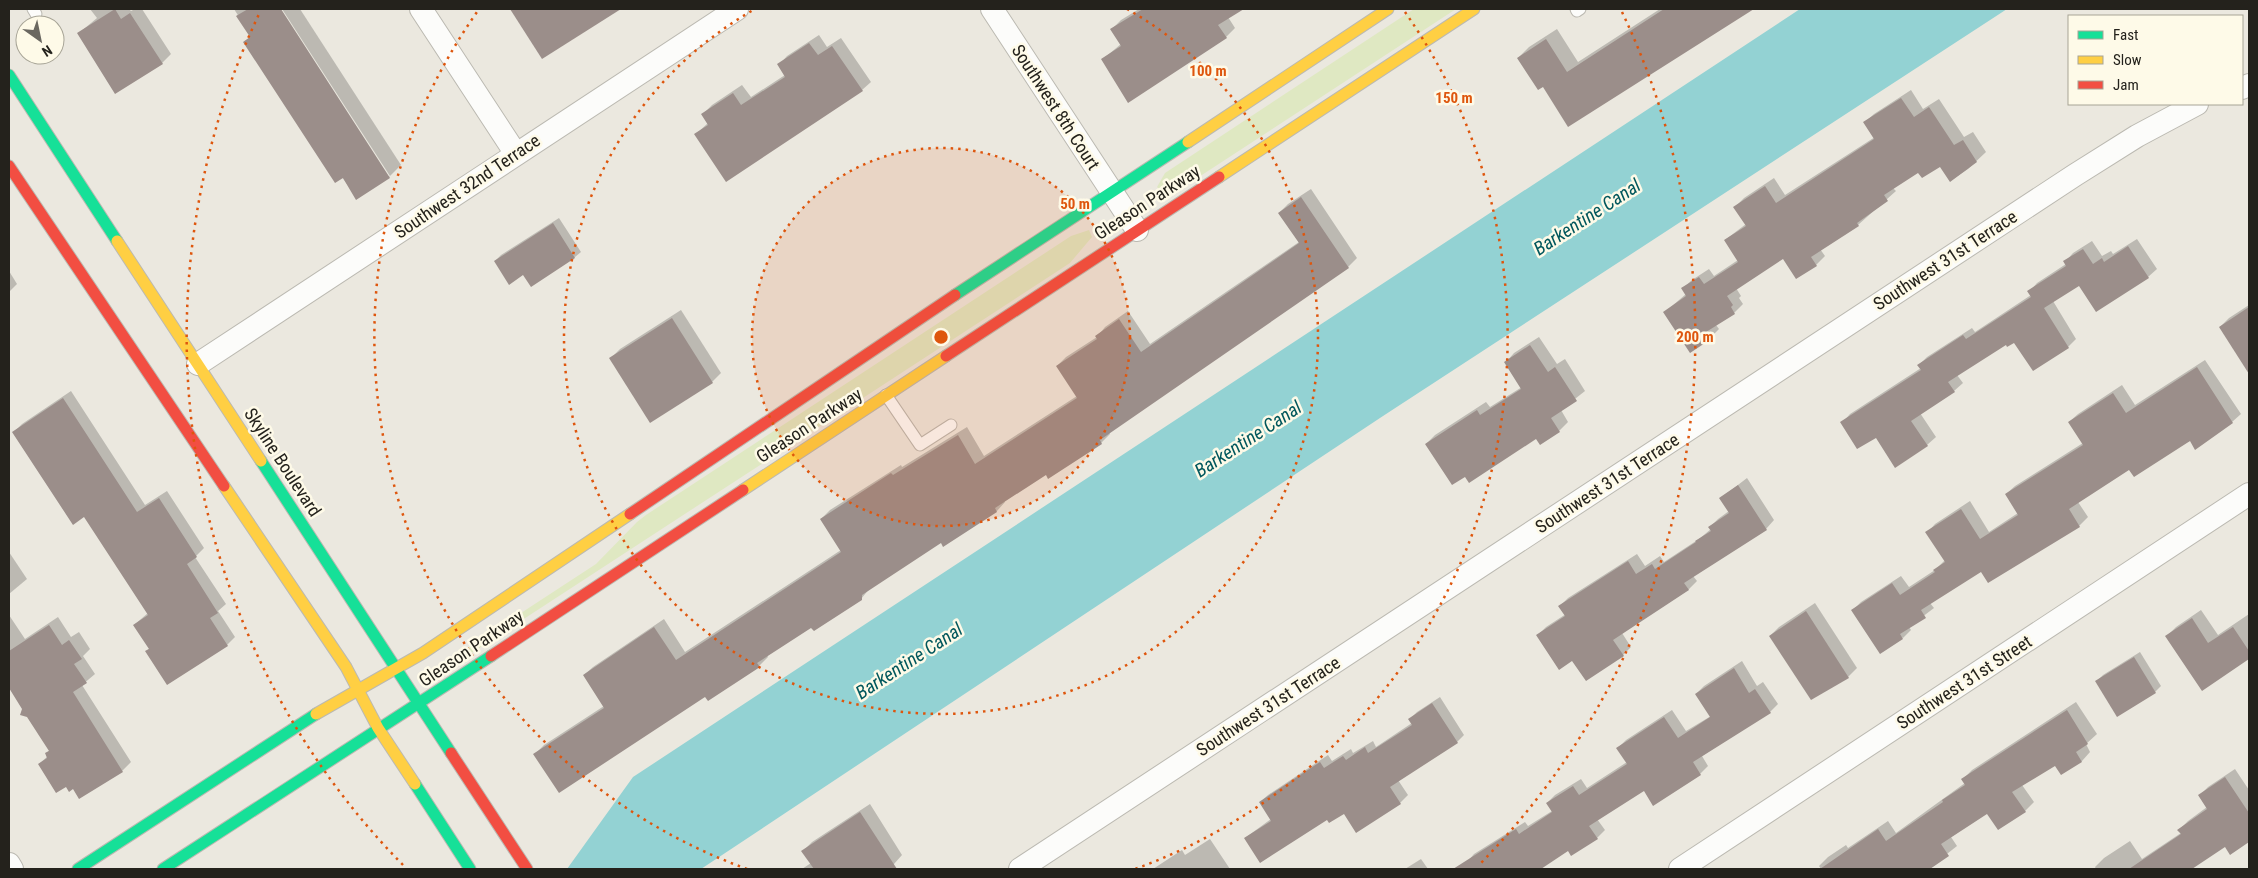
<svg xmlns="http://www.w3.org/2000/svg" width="2258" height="878" viewBox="0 0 2258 878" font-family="'Roboto Condensed',sans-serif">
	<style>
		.green { fill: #dfe8c2 }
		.water { fill: #93d2d3 }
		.shadow { fill: #0003 }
		.building { fill: #9b8e8a }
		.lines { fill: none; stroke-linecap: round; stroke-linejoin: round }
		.lane-casing { stroke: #bbb9b1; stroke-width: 13 }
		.street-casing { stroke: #bbb9b1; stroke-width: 24 }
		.fast-casing { stroke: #bbb9b1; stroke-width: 13 }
		.slow-casing { stroke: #bbb9b1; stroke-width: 13 }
		.jam-casing { stroke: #bbb9b1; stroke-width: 13 }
		.lane { stroke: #fcfcfa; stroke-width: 11 }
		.street { stroke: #fcfcfa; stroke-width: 22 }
		.fast { stroke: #16e098; stroke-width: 11 }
		.slow { stroke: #ffcf43; stroke-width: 11 }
		.jam { stroke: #f24e42; stroke-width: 11 }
		.ring { fill: none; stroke: #de560d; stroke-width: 2.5; stroke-dasharray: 2.5 5 }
		.labels { text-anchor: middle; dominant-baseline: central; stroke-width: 5; stroke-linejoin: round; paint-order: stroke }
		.street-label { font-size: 18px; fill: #24221c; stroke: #fefae8 }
		.water-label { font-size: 19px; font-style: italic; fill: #01575c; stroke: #fefae8 }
		.centre { fill: #de560d; stroke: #fefae8; stroke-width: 2.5 }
		.ring-label { font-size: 15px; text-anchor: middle; font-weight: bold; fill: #de560d; stroke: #fefae8; stroke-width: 5; stroke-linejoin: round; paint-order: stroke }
	</style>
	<rect width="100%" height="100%" fill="#ebe8df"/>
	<g class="green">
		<polygon points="1414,9 1456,9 1185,186 1162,192 1157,187 1165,173"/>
		<polygon points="1089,230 1092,237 1070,263 450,667 448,665 449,660 596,564 637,522 646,515 1071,236"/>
	</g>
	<polygon class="water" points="1800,9 2007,9 1383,416 701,869 567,869 633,777"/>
	<g class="shadow">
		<polygon points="90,9 129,9 131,11 135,9 142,9 171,54 162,63 79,33 97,18"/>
		<polygon points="234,9 279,9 388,176 390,176 357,198 245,42 251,36"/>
		<polygon points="282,9 300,9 401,165 390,176"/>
		<polygon points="512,9 608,9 610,11 542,57"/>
		<polygon points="1139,9 1240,9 1228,17 1235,28 1226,37 1103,59 1121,44 1112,29 1121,20"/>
		<polygon points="1660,9 1750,9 1569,125 1543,86 1518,58 1529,47 1557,29 1578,62"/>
		<polygon points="819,35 827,47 841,38 871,82 862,90 696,134 708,123 703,114 712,105 742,85 751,97 785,75 779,65 787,56"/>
		<polygon points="1911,90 1923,109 1939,99 1964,137 1973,132 1986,152 1968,169 1950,181 1940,165 1918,171 1893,188 1896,191 1858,225 1820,249 1825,256 1816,265 1783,257 1736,288 1741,296 1739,298 1743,304 1734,313 1716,325 1719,329 1710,338 1665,312 1686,294 1683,288 1692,280 1709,269 1714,276 1738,260 1725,240 1746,224 1735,207 1744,198 1774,178 1785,195 1875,137 1865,122 1874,114"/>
		<polygon points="1311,189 1357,258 1348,267 1109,432 1110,434 1101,443 1046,473 1004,501 1005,502 997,511 941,542 870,588 861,599 812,626 767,655 768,657 759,666 706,696 535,754 544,745 604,706 584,675 593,667 664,619 685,652 841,550 821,519 830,510 901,465 902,467 967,427 984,456 1077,396 1057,366 1066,357 1097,337 1105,327 1128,311 1150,344 1299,242 1279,213 1288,204"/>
		<polygon points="559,218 581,252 575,257 531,285 524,274 495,261 501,255"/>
		<polygon points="2137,239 2157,269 2148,277 2079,284 2053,301 2076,339 2068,347 2014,341 2006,343 1957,375 1963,383 1954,391 1920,413 1936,437 1927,445 1876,436 1842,423 1850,414 1921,368 1919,365 1927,357 1972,328 1975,332 2031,295 2029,292 2037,283 2066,264 2065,262 2073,253 2092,241 2102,256 2111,251 2113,254"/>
		<polygon points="9,271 17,284 9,292"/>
		<polygon points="2249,305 2249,372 2220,327 2229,318"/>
		<polygon points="681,310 721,373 712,382 611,358 620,349"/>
		<polygon points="1539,337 1557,364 1565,359 1585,391 1561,410 1568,422 1559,431 1540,443 1536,437 1465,475 1426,444 1435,435 1486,402 1490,407 1522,387 1506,362 1514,353"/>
		<polygon points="2205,360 2241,414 2232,422 2130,468 2078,502 2088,517 2079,526 1989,581 1981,570 1930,603 1934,608 1909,627 1911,630 1903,638 1853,610 1861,602 1901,576 1909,587 1935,570 1945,560 1927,533 1935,524 1970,501 1989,532 2018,513 2006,494 2015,486 2083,443 2069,422 2078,414 2122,385 2135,405"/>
		<polygon points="71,391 145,505 167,491 204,548 195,557 226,604 218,611 235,637 227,645 146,651 150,648 134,625 148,613 85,515 14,432 22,424"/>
		<polygon points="1747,478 1774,520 1766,529 1693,576 1697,581 1688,590 1622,633 1631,647 1623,655 1573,659 1538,635 1546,627 1566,614 1560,606 1568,598 1637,554 1645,566 1660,556 1664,562 1699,539 1711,529 1710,527 1718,519 1729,511 1721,498"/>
		<polygon points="9,552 27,579 9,594"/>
		<polygon points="1815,603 1857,668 1848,677 1811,698 1770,636 1779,627"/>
		<polygon points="2201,610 2218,635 2249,614 2249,658 2202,689 2167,636 2176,627"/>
		<polygon points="9,615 25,639 58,617 71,637 79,632 90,649 83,656 95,674 82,685 131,762 122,771 79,797 73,787 66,785 39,764 48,756 46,753 50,750 9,686"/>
		<polygon points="2140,652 2161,686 2155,692 2118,715 2097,681 2103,675"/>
		<polygon points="1742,661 1757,686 1763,682 1778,704 1770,712 1702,756 1708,766 1700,774 1654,804 1644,789 1597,819 1605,830 1597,838 1569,850 1539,869 1462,869 1468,865 1467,862 1474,854 1525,822 1528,826 1552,811 1547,803 1555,795 1581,779 1587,788 1627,762 1618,748 1626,740 1672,710 1686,731 1711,716 1696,694 1704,686"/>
		<polygon points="1440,697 1464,735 1457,742 1398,780 1408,795 1400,803 1356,831 1344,812 1327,818 1245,838 1271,819 1260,802 1268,795 1328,755 1332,761 1351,749 1353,753 1373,741 1376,747 1412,723 1410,719 1417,712"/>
		<polygon points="2076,702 2097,734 2086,744 2090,752 2082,761 2061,773 2055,764 2022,785 2034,802 2025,811 1988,812 1951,837 1957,846 1928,869 1821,869 1819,866 1828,857 1846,845 1848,848 1888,821 1896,833 1965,783 1963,779 1972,770"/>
		<polygon points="2235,769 2249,790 2249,841 2231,853 2225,846 2190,869 2096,869 2095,867 2104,858 2130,841 2142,859 2181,833 2179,830 2188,821 2207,807 2199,796 2208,787"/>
		<polygon points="870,804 902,855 894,864 885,869 802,869 811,863 803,851 812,842"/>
		<polygon points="1210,839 1230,869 1153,869 1182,850 1185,855"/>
		<polygon points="1421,859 1428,869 1405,869"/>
	</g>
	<g class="building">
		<polygon points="115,9 121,19 130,13 163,64 115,94 77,33"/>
		<polygon points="248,9 281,9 390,178 356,200 343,178 335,183 243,42 250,37 236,16"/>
		<polygon points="510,9 621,9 542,59"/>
		<polygon points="1143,9 1244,9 1218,25 1227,38 1128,103 1101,59 1121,46 1110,29"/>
		<polygon points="1664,9 1754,9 1568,127 1543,87 1538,90 1517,58 1546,39 1567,72"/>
		<polygon points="809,43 818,55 832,46 863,91 726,182 694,134 708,125 701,114 733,93 741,105 785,77 777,64"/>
		<polygon points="1901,98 1914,117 1929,107 1954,145 1963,140 1977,162 1950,182 1940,167 1922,178 1918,173 1884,195 1888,201 1857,223 1859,226 1811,257 1817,266 1796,279 1783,259 1727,296 1733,305 1731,307 1735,314 1706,332 1711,339 1690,353 1663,312 1686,296 1681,288 1699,277 1704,284 1738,262 1724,240 1746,226 1733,207 1765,186 1776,203 1874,139 1863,122"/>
		<polygon points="1301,197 1349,268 1100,440 1102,444 1048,479 1046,475 995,508 997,512 943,547 941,543 862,595 862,600 814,631 811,628 757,663 760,667 708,701 705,697 559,793 533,754 604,708 583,675 654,627 676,660 841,552 820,519 891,473 893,475 958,435 975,464 1077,398 1056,366 1097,339 1095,336 1119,319 1141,352 1230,291 1299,243 1278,213"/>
		<polygon points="553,223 575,258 531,287 523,275 509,285 494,261"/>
		<polygon points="2128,246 2149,278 2096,312 2079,286 2044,308 2069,348 2033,371 2014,343 2007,347 2006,345 1948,382 1955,392 1911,421 1928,446 1895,468 1876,438 1857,449 1840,422 1921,370 1917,365 1963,335 1966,339 2031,297 2027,291 2066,266 2063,261 2083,249 2093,264 2102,258 2104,262"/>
		<polygon points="2249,307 2249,374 2219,327"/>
		<polygon points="672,318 713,383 650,423 609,358"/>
		<polygon points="1530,345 1548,372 1555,367 1577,401 1551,418 1560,432 1540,445 1536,439 1469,483 1465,477 1452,485 1425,444 1477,410 1480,415 1521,389 1504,362"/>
		<polygon points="2197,367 2233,423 2195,450 2190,441 2134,477 2129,470 2069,509 2080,527 1988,583 1981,572 1921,610 1926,618 1900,634 1903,639 1880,654 1851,610 1892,583 1900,595 1935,572 1933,570 1945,562 1925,532 1961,509 1980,539 2018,515 2005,494 2083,445 2068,422 2113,393 2126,413"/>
		<polygon points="63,398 137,512 159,498 197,557 187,564 218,613 210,618 228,646 167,685 145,651 149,649 133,625 148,615 84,517 73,525 12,432"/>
		<polygon points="1738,485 1767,530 1684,583 1689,590 1613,640 1624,656 1586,681 1572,661 1559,670 1536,635 1565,616 1558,606 1628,561 1636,574 1652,564 1655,569 1696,542 1695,541 1711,531 1708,527 1729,513 1719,498"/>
		<polygon points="1806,611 1849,678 1811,700 1769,636"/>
		<polygon points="2192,618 2208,643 2233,627 2249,651 2249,659 2202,691 2165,636"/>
		<polygon points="49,625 62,645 69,640 82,659 74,664 87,683 73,692 123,772 79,799 73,789 69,792 66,787 56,793 38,764 47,758 45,753 49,751 27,717 20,715 22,709 9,688 9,651"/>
		<polygon points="2134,657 2156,693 2117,717 2095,681"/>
		<polygon points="1734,668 1749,693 1755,689 1771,713 1693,762 1701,775 1653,806 1644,791 1589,826 1598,839 1571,856 1568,851 1541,869 1453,869 1516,829 1519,834 1552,812 1546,803 1573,786 1579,795 1627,764 1616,748 1664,717 1678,738 1710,717 1695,694"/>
		<polygon points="1432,703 1458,743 1390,787 1401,804 1356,833 1344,814 1329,823 1327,820 1260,863 1244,838 1271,821 1259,802 1320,762 1324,768 1343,756 1346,760 1365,747 1368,753 1412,725 1408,719"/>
		<polygon points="2067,710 2088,744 2076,752 2082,762 2061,775 2055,766 2012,792 2026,812 1998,830 1987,814 1941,844 1949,856 1930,869 1820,869 1878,829 1886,841 1943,802 1942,800 1965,785 1961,779"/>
		<polygon points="2225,777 2249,813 2249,842 2230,855 2225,847 2192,869 2129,869 2181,834 2177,830 2207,809 2198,795"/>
		<polygon points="860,812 897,869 814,869 801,851"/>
	</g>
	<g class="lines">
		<g class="lane-casing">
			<g id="lane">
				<polyline points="33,9 36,14"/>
				<polyline points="1576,9 1577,11 1580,9"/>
				<polyline points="886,395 920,445 951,425"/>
			</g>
		</g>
		<g class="street-casing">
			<g id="street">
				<polyline points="421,9 516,154"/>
				<polyline points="992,9 1137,230"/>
				<polyline points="2242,88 2249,85"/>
				<polyline points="198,364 737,9"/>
				<polyline points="9,864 12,869"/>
				<polyline points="1020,869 2075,175 2137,136 2197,104"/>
				<polyline points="1680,869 2249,494"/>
			</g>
		</g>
		<g class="fast-casing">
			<g id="fast">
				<polyline points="9,75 117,241"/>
				<polyline points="955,295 1188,142"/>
				<polyline points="261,461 451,753"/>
				<polyline points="415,784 470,869"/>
				<polyline points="78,869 316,714"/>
				<polyline points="163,869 491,656"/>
			</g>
		</g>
		<g class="slow-casing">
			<g id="slow">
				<polyline points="1188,142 1388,9"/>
				<polyline points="1219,177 1474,9"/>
				<polyline points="117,241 261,461"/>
				<polyline points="224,486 346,667 378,728 415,784"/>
				<polyline points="743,490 946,356"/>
				<polyline points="316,714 423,653 630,514"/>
			</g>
		</g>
		<g class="jam-casing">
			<g id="jam">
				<polyline points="9,166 224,486"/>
				<polyline points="946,356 1219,177"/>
				<polyline points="630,514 955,295"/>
				<polyline points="491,656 743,490"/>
				<polyline points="451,753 527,869"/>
			</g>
		</g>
		<use href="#lane" class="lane"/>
		<use href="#street" class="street"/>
		<use href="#fast" class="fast"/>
		<use href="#slow" class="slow"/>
		<use href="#jam" class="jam"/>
	</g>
	<circle cx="941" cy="337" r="189" fill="#de560d" fill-opacity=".12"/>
	<g class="ring">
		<circle cx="941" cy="337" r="189"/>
		<path d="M1127 9A377 377 0 1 1 755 9"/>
		<path d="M747 869A566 566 0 0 1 477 12M1405 12A566 566 0 0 1 1135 869"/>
		<path d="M403 865A754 754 0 0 1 260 12M1622 12A754 754 0 0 1 1479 865"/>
	</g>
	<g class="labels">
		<g class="street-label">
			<text transform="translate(1056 107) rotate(57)">Southwest 8th Court</text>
			<text transform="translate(467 186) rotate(-34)">Southwest 32nd Terrace</text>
			<text transform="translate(1147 202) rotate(-33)">Gleason Parkway</text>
			<text transform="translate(1945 260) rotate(-33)">Southwest 31st Terrace</text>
			<text transform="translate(809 425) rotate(-33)">Gleason Parkway</text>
			<text transform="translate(283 462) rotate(57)">Skyline Boulevard</text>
			<text transform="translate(1607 483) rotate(-33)">Southwest 31st Terrace</text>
			<text transform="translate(471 648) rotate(-34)">Gleason Parkway</text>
			<text transform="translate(1964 682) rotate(-33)">Southwest 31st Street</text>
			<text transform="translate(1268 706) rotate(-33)">Southwest 31st Terrace</text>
		</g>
		<g class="water-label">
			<text transform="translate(1587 217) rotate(-33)">Barkentine Canal</text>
			<text transform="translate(1248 439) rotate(-33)">Barkentine Canal</text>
			<text transform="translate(909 661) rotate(-33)">Barkentine Canal</text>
		</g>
	</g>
	<circle cx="941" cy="337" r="8" class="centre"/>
	<g class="ring-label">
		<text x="1208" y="76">100 m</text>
		<text x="1454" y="103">150 m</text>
		<text x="1075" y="209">50 m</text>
		<text x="1695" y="342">200 m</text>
	</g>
	<rect width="2258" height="878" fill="none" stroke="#24221c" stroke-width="20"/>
	<rect x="2068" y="15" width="175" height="90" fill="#fefae8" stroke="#a7a496"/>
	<rect x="2078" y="31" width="25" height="8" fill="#16e098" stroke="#a7a496"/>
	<text x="2113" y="40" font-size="15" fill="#24221c">Fast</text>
	<rect x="2078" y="56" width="25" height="8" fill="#ffcf43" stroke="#a7a496"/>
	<text x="2113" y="65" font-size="15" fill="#24221c">Slow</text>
	<rect x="2078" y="81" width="25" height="8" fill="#f24e42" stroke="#a7a496"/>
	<text x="2113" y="90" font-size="15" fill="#24221c">Jam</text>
	<g transform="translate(40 40) rotate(147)"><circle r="24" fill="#fefae8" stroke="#a7a496"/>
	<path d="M0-4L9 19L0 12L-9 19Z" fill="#6a6760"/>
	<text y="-8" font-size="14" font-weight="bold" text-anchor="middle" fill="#24221c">N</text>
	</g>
</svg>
